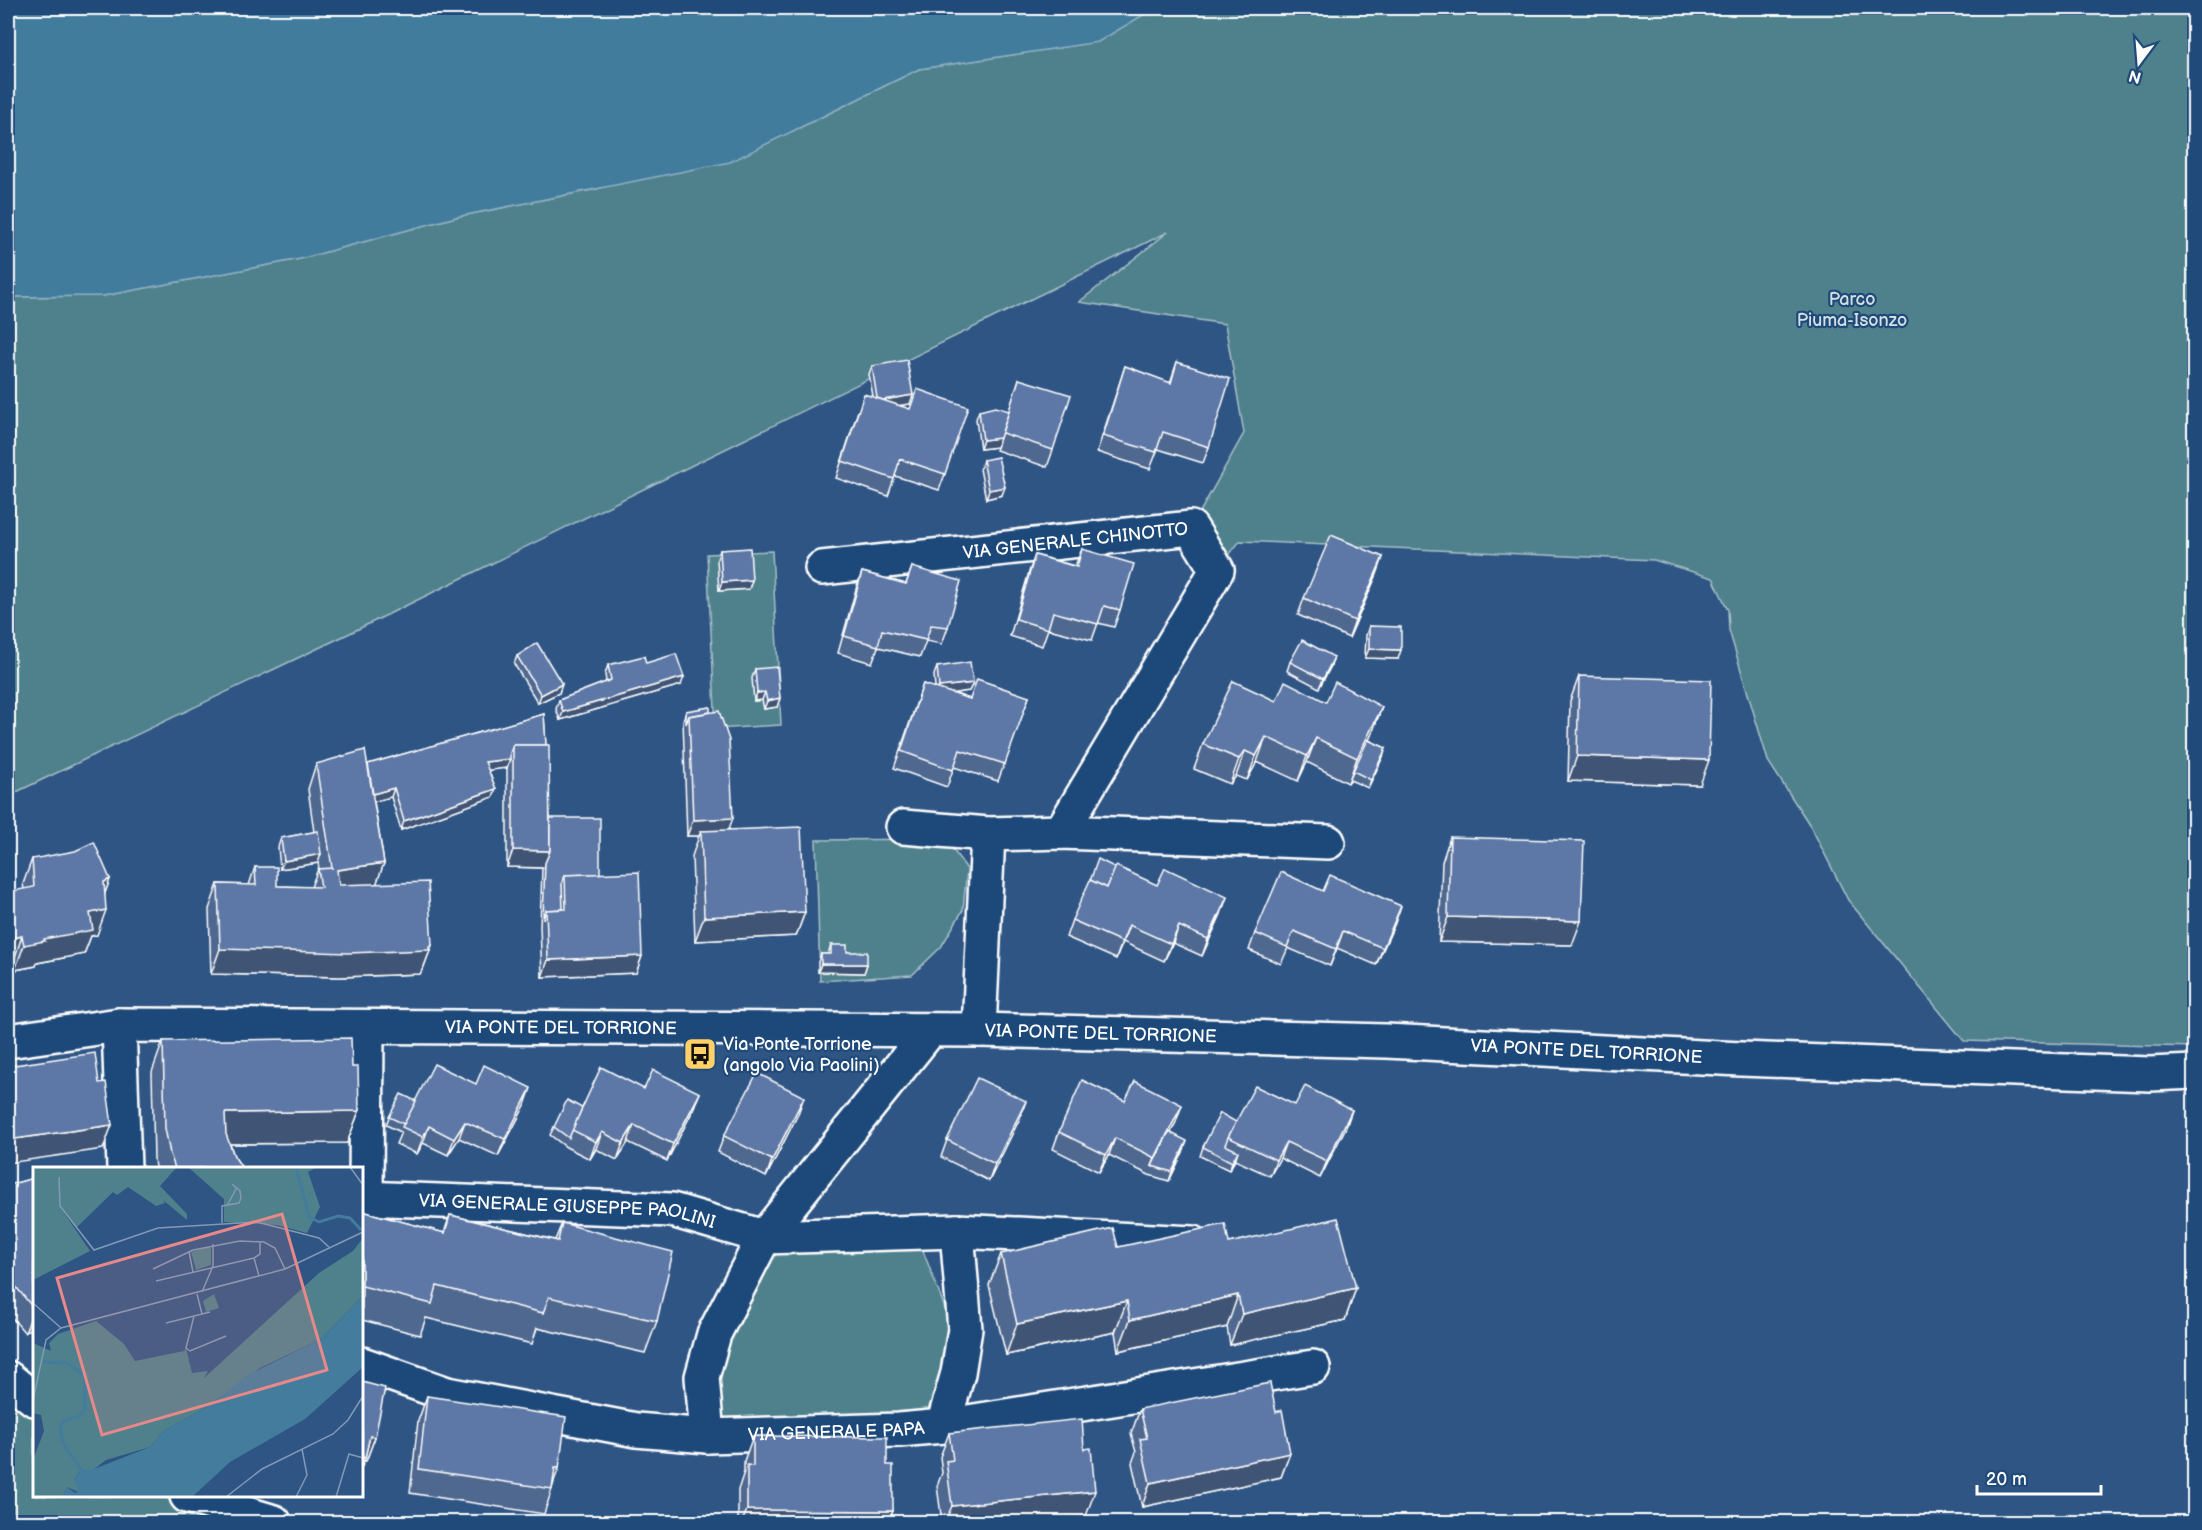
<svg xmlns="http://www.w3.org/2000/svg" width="2202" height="1530" viewBox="0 0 2202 1530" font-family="'Balsamiq Sans',sans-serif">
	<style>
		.green { fill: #4f818d; stroke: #a7c0c6; stroke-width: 1.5 }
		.water { fill: #437c9d; stroke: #8eb0c4; stroke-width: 1.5 }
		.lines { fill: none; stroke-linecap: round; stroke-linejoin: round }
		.minor-casing { stroke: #fff; stroke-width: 38 }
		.secondary-casing { stroke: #fff; stroke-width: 38 }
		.minor { stroke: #1f4a7a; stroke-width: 33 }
		.secondary { stroke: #1f4a7a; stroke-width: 33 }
		.wall { fill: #50678f; stroke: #fff; stroke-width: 1.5 }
		.shaded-wall { fill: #415474; stroke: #fff; stroke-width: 1.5 }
		.building { fill: #5d78a6; stroke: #fff; stroke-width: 1.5 }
		.labels { text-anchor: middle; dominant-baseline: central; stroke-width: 4.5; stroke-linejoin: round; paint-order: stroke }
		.park-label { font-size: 18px; fill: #d3e0e2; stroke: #1f4a7a }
		.street-label { font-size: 18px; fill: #fff; stroke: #1f4a7a }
		.poi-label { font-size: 18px; fill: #fff; stroke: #1f4a7a; text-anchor: start }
		.inset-river { fill: none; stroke: #437c9d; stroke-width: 3 }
		.inset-road { fill: none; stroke: #8299b6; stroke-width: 1.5 }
		.view { fill: #e88989; fill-opacity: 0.15; stroke: #e88989; stroke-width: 3 }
		.inset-edge { fill: none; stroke: #fff; stroke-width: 3 }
	</style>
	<rect width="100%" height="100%" fill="#2f5585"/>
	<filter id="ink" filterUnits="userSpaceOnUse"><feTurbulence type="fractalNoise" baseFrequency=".0167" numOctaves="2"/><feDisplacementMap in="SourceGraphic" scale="12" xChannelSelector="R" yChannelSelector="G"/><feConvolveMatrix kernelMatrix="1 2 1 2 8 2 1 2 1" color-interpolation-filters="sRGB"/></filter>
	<g filter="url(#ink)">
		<g class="green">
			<polygon points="1155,8 2194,8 2194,1047 1964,1041 1848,900 1811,827 1768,761 1729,630 1728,610 1713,578 1654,560 1240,541 1217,570 1191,528 1244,433 1225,324 1079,302 1168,232 346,635 8,796 8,297 103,296 300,259 456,217 597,189 799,128 919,69 1077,45 1108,35"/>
			<polygon points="772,551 781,725 716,729 707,554"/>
			<polygon points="945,839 967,869 963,910 941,947 912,975 820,981 816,840"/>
			<polygon points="922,1248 949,1319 942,1373 924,1420 726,1422 711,1384 723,1345 770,1251"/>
			<polygon points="8,1381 34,1404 34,1496 161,1496 229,1522 8,1522"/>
		</g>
		<polygon class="water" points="8,8 1155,8 1098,42 919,69 730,162 456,217 300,259 103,296 8,297"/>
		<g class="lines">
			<g class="minor-casing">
				<g id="minor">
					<path id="s1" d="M 822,568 L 1191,528 L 1217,570 L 1061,832"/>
					<polyline points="903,827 988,834 1061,832 1328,842"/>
					<polyline points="119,1025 124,1168"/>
					<polyline points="979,1030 988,834"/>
					<path id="s2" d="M 362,1198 L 672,1210 L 764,1237 L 957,1231 L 1193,1243"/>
					<polyline points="366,1198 367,1027"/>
					<path id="s3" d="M 362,1364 L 447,1394 L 636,1430 L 707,1436 L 899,1430 L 943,1426 L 1313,1367"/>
					<polyline points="8,1378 34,1399"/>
					<polyline points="943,1426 958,1373 965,1329 957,1231"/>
					<polyline points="707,1436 702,1377 714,1334 764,1237 930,1030"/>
					<polyline points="187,1496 274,1522"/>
				</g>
			</g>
			<g class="secondary-casing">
				<g id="secondary">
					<path id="s4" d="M 8,1041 L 119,1025 L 979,1030 L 1386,1041 L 1741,1059 L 2150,1074 L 2194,1072"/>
				</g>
			</g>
			<use href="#minor" class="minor"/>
			<use href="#secondary" class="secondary"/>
		</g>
		<g class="wall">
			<polygon points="1177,362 1209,447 1203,463 1158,449 1150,469 1097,452 1125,366 1170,383"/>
			<polygon points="872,366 910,404 899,405 945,474 939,490 895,476 888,496 836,478 858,411 873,396 869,374"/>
			<polygon points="1019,379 1053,450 1047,467 996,450 998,445 997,447 980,449 976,419 979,411 1009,411"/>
			<polygon points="983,460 1002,495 986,499 980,469"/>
			<polygon points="1082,549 1120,610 1114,627 1098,623 1092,640 1048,629 1042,646 1010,636 1029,572 1035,555 1075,566"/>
			<polygon points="720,550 752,580 749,589 719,591 717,559"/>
			<polygon points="1383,557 1377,574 1349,638 1298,615 1304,598"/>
			<polygon points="912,567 948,627 942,644 926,641 920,657 878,647 872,663 838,653 856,589 862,572 906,584"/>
			<polygon points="1369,626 1398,659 1365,658 1366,635"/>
			<polygon points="517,656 562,684 559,693 538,703 514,664"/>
			<polygon points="1290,662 1331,666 1319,688 1287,671"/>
			<polygon points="646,663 681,685 560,720 556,709 559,700 606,682 605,674 608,665"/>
			<polygon points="937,667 973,683 969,691 953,693 970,699 1029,697 998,781 954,767 947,787 894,768 923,684 935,688 934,675"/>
			<polygon points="755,669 777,707 764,709 762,700 754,701 752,678"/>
			<polygon points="1579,676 1700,785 1568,781 1570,701"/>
			<polygon points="1276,701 1326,702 1382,707 1369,740 1386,748 1368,788 1350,780 1348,783 1307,762 1298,781 1257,762 1247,780 1236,776 1230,784 1194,769 1203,744"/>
			<polygon points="686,711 710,712 729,830 805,912 796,936 695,941 692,856 699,836 687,836 683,720"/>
			<polygon points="544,714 550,818 600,874 642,956 636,973 542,977 540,927 542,868 507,867 507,767 488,770 496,789 493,797 401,830 391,797 374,801 384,863 376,884 432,945 423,969 422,970 420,974 340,977 211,974 209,909 218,884 249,885 255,867 277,886 311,887 318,869 319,869 318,863 280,869 278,847 281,838 314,832 308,789 316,764 368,764"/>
			<polygon points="1450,837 1572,945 1439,942 1442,862"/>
			<polygon points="32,859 110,879 105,893 97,935 91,936 84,954 37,963 36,966 15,970 14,960 24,889 23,884"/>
			<polygon points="1116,868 1221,914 1202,956 1173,943 1164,961 1123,942 1116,959 1066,937 1072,920"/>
			<polygon points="1395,923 1376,965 1337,948 1330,966 1288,948 1281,964 1249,950 1255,933"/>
			<polygon points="831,945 847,952 867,964 864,973 818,972 818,962 821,954 828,954"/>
			<polygon points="163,1041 352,1067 359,1111 347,1143 230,1144 234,1156 242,1168 155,1168 154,1159 152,1072"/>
			<polygon points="476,1084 525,1105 498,1156 459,1138 448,1155 423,1143 417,1154 396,1144 401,1132 386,1125 389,1117 416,1101"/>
			<polygon points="644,1089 693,1110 667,1161 628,1142 617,1160 596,1149 590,1159 566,1147 550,1135 554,1127 582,1108"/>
			<polygon points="1125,1101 1176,1122 1171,1132 1184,1150 1169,1181 1149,1175 1109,1155 1099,1172 1053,1149 1059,1132"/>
			<polygon points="1295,1105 1352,1110 1346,1127 1320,1178 1280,1158 1270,1176 1235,1160 1229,1170 1200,1156 1203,1147 1236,1122"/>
			<polygon points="798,1114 766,1177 718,1152 724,1136"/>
			<polygon points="1020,1118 989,1181 941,1157 947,1140"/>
			<polygon points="34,1178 34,1325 25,1333 8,1313 8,1185"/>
			<polygon points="362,1211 444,1233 450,1215 555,1240 562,1223 657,1321 645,1353 537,1328 532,1344 426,1318 420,1335 362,1320"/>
			<polygon points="1229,1243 1356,1288 1345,1320 1230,1345 1227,1327 1118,1351 1115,1332 1006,1355 989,1285 1001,1254"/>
			<polygon points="362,1382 375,1437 366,1461 364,1461 362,1467"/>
			<polygon points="427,1396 554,1482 552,1489 544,1514 410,1493 418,1421"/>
			<polygon points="1140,1409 1276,1412 1290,1453 1281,1477 1142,1507 1132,1463 1136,1452 1131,1434"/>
			<polygon points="949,1433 1086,1516 1019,1522 942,1522 937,1486 942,1473 940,1457"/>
			<polygon points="753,1436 887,1465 893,1511 888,1522 738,1522 738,1490 744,1472 744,1461"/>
		</g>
		<g class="shaded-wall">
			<polygon points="913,395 910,404 875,409 878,401"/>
			<polygon points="1000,438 997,447 980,449 983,440"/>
			<polygon points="1005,487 1002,495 986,499 989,490"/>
			<polygon points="1383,557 1377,574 1349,638 1355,621"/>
			<polygon points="752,580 749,589 719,591 722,582"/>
			<polygon points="1369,649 1401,650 1398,659 1365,658"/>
			<polygon points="1334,657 1331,666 1319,688 1323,679"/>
			<polygon points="684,677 681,685 560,720 563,712"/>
			<polygon points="973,683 969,691 936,696 939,687"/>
			<polygon points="562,684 559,693 538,703 541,695"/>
			<polygon points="765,692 762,700 754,701 757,693"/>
			<polygon points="780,698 777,707 764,709 767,701"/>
			<polygon points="1382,707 1373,731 1354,771 1353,771 1348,783 1357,758"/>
			<polygon points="1266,737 1257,762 1247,780 1256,756"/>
			<polygon points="1316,738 1307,762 1298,781 1307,756"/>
			<polygon points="1386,748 1383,757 1368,788 1371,780"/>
			<polygon points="1245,751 1236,776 1230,784 1239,759"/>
			<polygon points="1577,756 1709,760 1700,785 1568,781"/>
			<polygon points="510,759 507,768 482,771 485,762"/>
			<polygon points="394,788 391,797 361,805 365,796"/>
			<polygon points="496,789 493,797 401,830 404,821"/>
			<polygon points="733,818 727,834 701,831 699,836 687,836 693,820"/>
			<polygon points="513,850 550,851 544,868 507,867"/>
			<polygon points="321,854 318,863 280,869 284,861"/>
			<polygon points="384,863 375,888 328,894 337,870"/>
			<polygon points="110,879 101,904 104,882"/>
			<polygon points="1227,897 1221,914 1202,956 1208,939"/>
			<polygon points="1401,906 1395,923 1376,965 1383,948"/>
			<polygon points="106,910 97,935 91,936 84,954 37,963 36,966 15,970 24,945 44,939 90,913"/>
			<polygon points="805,912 796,936 695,941 704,917"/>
			<polygon points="1448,917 1581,921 1572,945 1439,942"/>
			<polygon points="1129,925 1123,942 1116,959 1122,942"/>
			<polygon points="1179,926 1173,943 1164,961 1171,944"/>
			<polygon points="1343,931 1337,948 1330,966 1336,949"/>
			<polygon points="22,936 14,960 8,962 8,939"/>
			<polygon points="432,945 423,969 422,970 420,974 340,977 211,974 220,949"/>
			<polygon points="642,956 636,973 542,977 548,960"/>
			<polygon points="821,964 867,964 864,973 818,972"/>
			<polygon points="531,1088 525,1105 498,1156 505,1139"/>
			<polygon points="700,1093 693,1110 667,1161 673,1144"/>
			<polygon points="804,1097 798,1114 766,1177 772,1160"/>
			<polygon points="1026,1101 1020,1118 989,1181 995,1164"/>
			<polygon points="1182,1105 1176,1122 1153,1167 1152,1166 1155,1158"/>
			<polygon points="1352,1110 1346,1127 1320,1178 1327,1161"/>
			<polygon points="359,1111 347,1143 214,1144 225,1113"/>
			<polygon points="465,1122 459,1138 448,1155 454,1139"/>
			<polygon points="112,1125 103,1149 8,1163 8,1140"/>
			<polygon points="634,1125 628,1142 617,1160 623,1143"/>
			<polygon points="429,1126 423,1143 417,1154 423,1137"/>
			<polygon points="602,1132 596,1149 590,1159 596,1142"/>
			<polygon points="1115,1138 1109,1155 1099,1172 1106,1155"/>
			<polygon points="1187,1141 1184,1150 1169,1181 1172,1172"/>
			<polygon points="1286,1142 1280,1158 1270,1176 1276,1160"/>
			<polygon points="1238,1151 1235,1160 1229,1170 1232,1162"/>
			<polygon points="1356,1288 1345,1320 1230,1345 1242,1314"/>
			<polygon points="1238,1295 1227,1327 1118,1351 1130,1320"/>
			<polygon points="1127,1301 1115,1332 1006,1355 1017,1324"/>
			<polygon points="34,1308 34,1325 25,1333 34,1309"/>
			<polygon points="370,1436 375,1437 366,1461 364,1461"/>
			<polygon points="1290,1453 1281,1477 1142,1507 1150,1483"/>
			<polygon points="555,1468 559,1468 551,1489"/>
			<polygon points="1095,1491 1086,1516 1019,1522 945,1522 952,1506"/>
			<polygon points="747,1510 893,1511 888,1522 742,1522"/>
		</g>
		<g class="building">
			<polygon points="907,360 913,395 883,400 877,398 872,366"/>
			<polygon points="1177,362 1230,379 1209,447 1163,432 1156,452 1103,436 1125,366 1171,383"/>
			<polygon points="1019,379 1071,395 1053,450 1002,433"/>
			<polygon points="917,389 968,407 945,474 900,459 894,479 842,461 864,394 910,409"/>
			<polygon points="995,407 1009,411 1000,438 983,440 979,411"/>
			<polygon points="998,457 1005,487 989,490 983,460"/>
			<polygon points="1331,535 1383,557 1355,621 1304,598"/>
			<polygon points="750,548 752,580 722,582 720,550"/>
			<polygon points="1082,549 1134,564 1120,610 1104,606 1098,624 1053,612 1048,629 1016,619 1035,555 1077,567"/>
			<polygon points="912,567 961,581 948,627 931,625 926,640 882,630 878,646 844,636 862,572 906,584"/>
			<polygon points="1369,626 1401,627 1401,650 1369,649"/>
			<polygon points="1302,640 1334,657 1323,679 1290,662"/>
			<polygon points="537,643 562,684 541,695 517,656"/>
			<polygon points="676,654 684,677 563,712 559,700 611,680 608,665 644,656 646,663"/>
			<polygon points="970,662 973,683 939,687 937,667"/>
			<polygon points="777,667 780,698 767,701 765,692 757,693 755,669"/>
			<polygon points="1579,676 1711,680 1709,760 1577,756"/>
			<polygon points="977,679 1029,697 1005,764 960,750 953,770 901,751 923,684 970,699"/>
			<polygon points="1233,681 1276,701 1285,681 1326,702 1335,682 1382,707 1357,758 1316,738 1307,756 1266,737 1256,756 1245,751 1239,759 1203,744"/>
			<polygon points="710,707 710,712 689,716 686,724 686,711"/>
			<polygon points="719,711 729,740 733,818 693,820 689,716"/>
			<polygon points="544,714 546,745 513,745 510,753 510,759 485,762 496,789 404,821 394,788 373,794 368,764"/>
			<polygon points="1368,740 1386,748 1371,780 1353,771"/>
			<polygon points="513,745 549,745 550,851 513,850"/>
			<polygon points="365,750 384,863 337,870 339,885 428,882 432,945 429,946 429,950 348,953 220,949 218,884 256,885 255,867 277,867 277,886 321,887 318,869 332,868 316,764"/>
			<polygon points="550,818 600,818 600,874 565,875 562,884 563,909 546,910 543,919 545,863 550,851"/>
			<polygon points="801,827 805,912 704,917 701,831"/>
			<polygon points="318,831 321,854 284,861 281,838"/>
			<polygon points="1450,837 1584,841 1581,921 1448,917"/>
			<polygon points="94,842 110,879 104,882 106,910 90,913 93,930 44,939 45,941 24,945 22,936 8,939 8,892 34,887 32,859 75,851"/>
			<polygon points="1098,859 1116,868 1107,888 1090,880 1090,881"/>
			<polygon points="1116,866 1157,885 1165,868 1227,897 1208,939 1179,926 1171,944 1129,925 1122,942 1072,920 1090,880 1107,888"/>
			<polygon points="639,872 642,956 548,960 546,910 566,909 565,875"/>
			<polygon points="1281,872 1323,891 1330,875 1401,906 1383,948 1343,931 1336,949 1294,931 1287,947 1255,933"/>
			<polygon points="831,945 847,945 847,952 867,952 867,964 821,964 821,954 831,954"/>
			<polygon points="351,1038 352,1067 358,1067 359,1111 225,1113 226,1134 234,1156 242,1168 175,1168 170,1154 165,1128 163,1041"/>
			<polygon points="95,1053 99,1083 106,1082 112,1125 8,1140 8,1066"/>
			<polygon points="434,1064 476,1084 484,1065 531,1088 505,1139 465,1122 454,1139 429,1126 423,1137 402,1127"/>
			<polygon points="601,1067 644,1089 653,1070 700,1093 673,1144 634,1125 623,1143 602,1132 596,1142 572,1130"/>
			<polygon points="757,1073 804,1097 772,1160 724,1136"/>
			<polygon points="977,1078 1026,1101 995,1164 947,1140"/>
			<polygon points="1082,1080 1125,1101 1135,1081 1182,1105 1155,1158 1115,1138 1106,1155 1059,1132"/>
			<polygon points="1255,1086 1295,1105 1305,1086 1352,1110 1327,1161 1286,1142 1276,1160 1228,1137"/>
			<polygon points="401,1094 416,1101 404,1124 389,1117"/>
			<polygon points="567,1100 582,1108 569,1138 554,1127"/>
			<polygon points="1220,1113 1236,1122 1228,1137 1225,1145 1238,1151 1232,1162 1203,1147"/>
			<polygon points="1169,1132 1187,1141 1172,1172 1152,1166"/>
			<polygon points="34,1178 34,1309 8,1277 8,1185"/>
			<polygon points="362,1211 445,1233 450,1215 558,1241 562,1223 673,1252 657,1321 549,1297 543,1313 437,1286 432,1304 362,1286"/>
			<polygon points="1338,1218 1356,1288 1242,1314 1238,1295 1130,1320 1127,1301 1017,1324 1001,1254 1113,1228 1118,1247 1225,1224 1229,1243"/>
			<polygon points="362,1382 385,1388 375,1437 370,1436 365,1458 362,1457"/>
			<polygon points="1270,1383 1276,1412 1282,1410 1290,1453 1150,1483 1140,1439 1147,1438 1140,1409"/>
			<polygon points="427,1396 566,1417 559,1468 555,1468 552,1489 419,1469"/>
			<polygon points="1082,1419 1084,1449 1091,1448 1095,1491 952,1506 946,1461 953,1460 949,1433"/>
			<polygon points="753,1436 887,1437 887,1465 893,1465 893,1511 747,1510 747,1465 753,1466"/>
		</g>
	</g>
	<defs>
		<g id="bus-square" transform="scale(1.725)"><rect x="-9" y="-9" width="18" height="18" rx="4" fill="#ffd166" stroke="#1f4a7a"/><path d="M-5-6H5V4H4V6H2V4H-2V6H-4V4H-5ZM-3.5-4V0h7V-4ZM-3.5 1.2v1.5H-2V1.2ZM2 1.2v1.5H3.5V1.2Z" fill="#111"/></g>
	</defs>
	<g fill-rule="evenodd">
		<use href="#bus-square" x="700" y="1054"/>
	</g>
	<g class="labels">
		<g class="park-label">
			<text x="1852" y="299">Parco<tspan x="1852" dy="21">Piuma-Isonzo</tspan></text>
		</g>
		<g class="street-label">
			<text stroke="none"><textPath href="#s1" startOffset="255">VIA GENERALE CHINOTTO</textPath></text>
			<text stroke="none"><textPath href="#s4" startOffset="554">VIA PONTE DEL TORRIONE</textPath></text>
			<text stroke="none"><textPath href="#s4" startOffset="1094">VIA PONTE DEL TORRIONE</textPath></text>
			<text stroke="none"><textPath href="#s4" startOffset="1580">VIA PONTE DEL TORRIONE</textPath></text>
			<text stroke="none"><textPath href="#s2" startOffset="206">VIA GENERALE GIUSEPPE PAOLINI</textPath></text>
			<text stroke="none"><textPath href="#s3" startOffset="483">VIA GENERALE PAPA</textPath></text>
		</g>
		<g class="poi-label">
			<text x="723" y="1044">Via Ponte Torrione<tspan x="723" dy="21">(angolo Via Paolini)</tspan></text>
		</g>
	</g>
	<g transform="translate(33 1167)">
		<rect width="330" height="330" fill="#2f5585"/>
		<path d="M 0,0 L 144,0 L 127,19 L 154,47 L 154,53 L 130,33 L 132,36 L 123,39 L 95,20 L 84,28 L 80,25 L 43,61 L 27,40 L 57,84 L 0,113 ZM 155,0 L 284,0 L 275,5 L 287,40 L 274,66 L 244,58 L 191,55 L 191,32 ZM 330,71 L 330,129 L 288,172 L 227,201 L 169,243 L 132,263 L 117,280 L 73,293 L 60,303 L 47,304 L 41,313 L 47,321 L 45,325 L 34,320 L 30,330 L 0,330 L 0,293 L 11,264 L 8,248 L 0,246 L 0,176 L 18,184 L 16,176 L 25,167 L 63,154 L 91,177 L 102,194 L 151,184 L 153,181 L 159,206 L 175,204 L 171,211 L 286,106 L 320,84 ZM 178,79 L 178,98 L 163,103 L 158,85 ZM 181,127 L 186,141 L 173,145 L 170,134 Z" fill="#4f818d"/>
		<path d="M 330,129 L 330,200 L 272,252 L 197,295 L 159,330 L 30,330 L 34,320 L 42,326 L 46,324 L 41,313 L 47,304 L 61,302 L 117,280 L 132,263 L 169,243 L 215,208 L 288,172 Z" fill="#437c9d"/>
		<path class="inset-river" d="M 263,0 L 276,50 L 286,55 L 305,49 L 317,51 L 328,63M 10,195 L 34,196 L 52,209 L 52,241 L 47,249 L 30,254 L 27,262 L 31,278 L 50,305"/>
		<path class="inset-road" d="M 317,0 L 330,18M 26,10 L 27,39 L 61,83 L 125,61 L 224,55 L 286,71 L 297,81M 194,39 L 204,20M 189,56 L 189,39 L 206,36 L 208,31 L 207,24 L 199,17M 156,85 L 160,105M 221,91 L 226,109M 120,102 L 160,83 L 207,74 L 231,75 L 242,81 L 252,102M 123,114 L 221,91 L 227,87 L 227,75M 169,125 L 180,99 L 180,77M 164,127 L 169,147M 0,136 L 28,161M 161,149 L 153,181 L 157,184 L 193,169M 133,156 L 177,145M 0,233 L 13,173 L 28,161 L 252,102 L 330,65M 193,330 L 229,302 L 300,267 L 315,253 L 330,229M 263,330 L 274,308 L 269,282M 303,330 L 316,287 L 330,291"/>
		<path class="view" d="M 249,47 L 294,203 L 69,268 L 24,111 Z"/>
		<rect width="330" height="330" class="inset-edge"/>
	</g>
	<rect width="2202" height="1530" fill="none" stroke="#1f4a7a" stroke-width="30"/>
	<rect x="15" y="15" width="2172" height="1500" fill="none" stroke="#fff" stroke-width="2" filter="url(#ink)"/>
	<g transform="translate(2139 63) rotate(196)" stroke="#1f4a7a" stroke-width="4.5" paint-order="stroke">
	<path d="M0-4.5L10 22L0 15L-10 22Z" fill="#ffffff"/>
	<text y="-9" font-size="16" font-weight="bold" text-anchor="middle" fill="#ffffff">N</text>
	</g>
	<path d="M1977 1485v9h124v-9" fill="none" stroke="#ffffff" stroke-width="3"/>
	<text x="1986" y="1485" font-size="18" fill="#ffffff" stroke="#1f4a7a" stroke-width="4.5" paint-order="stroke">20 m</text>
</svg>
